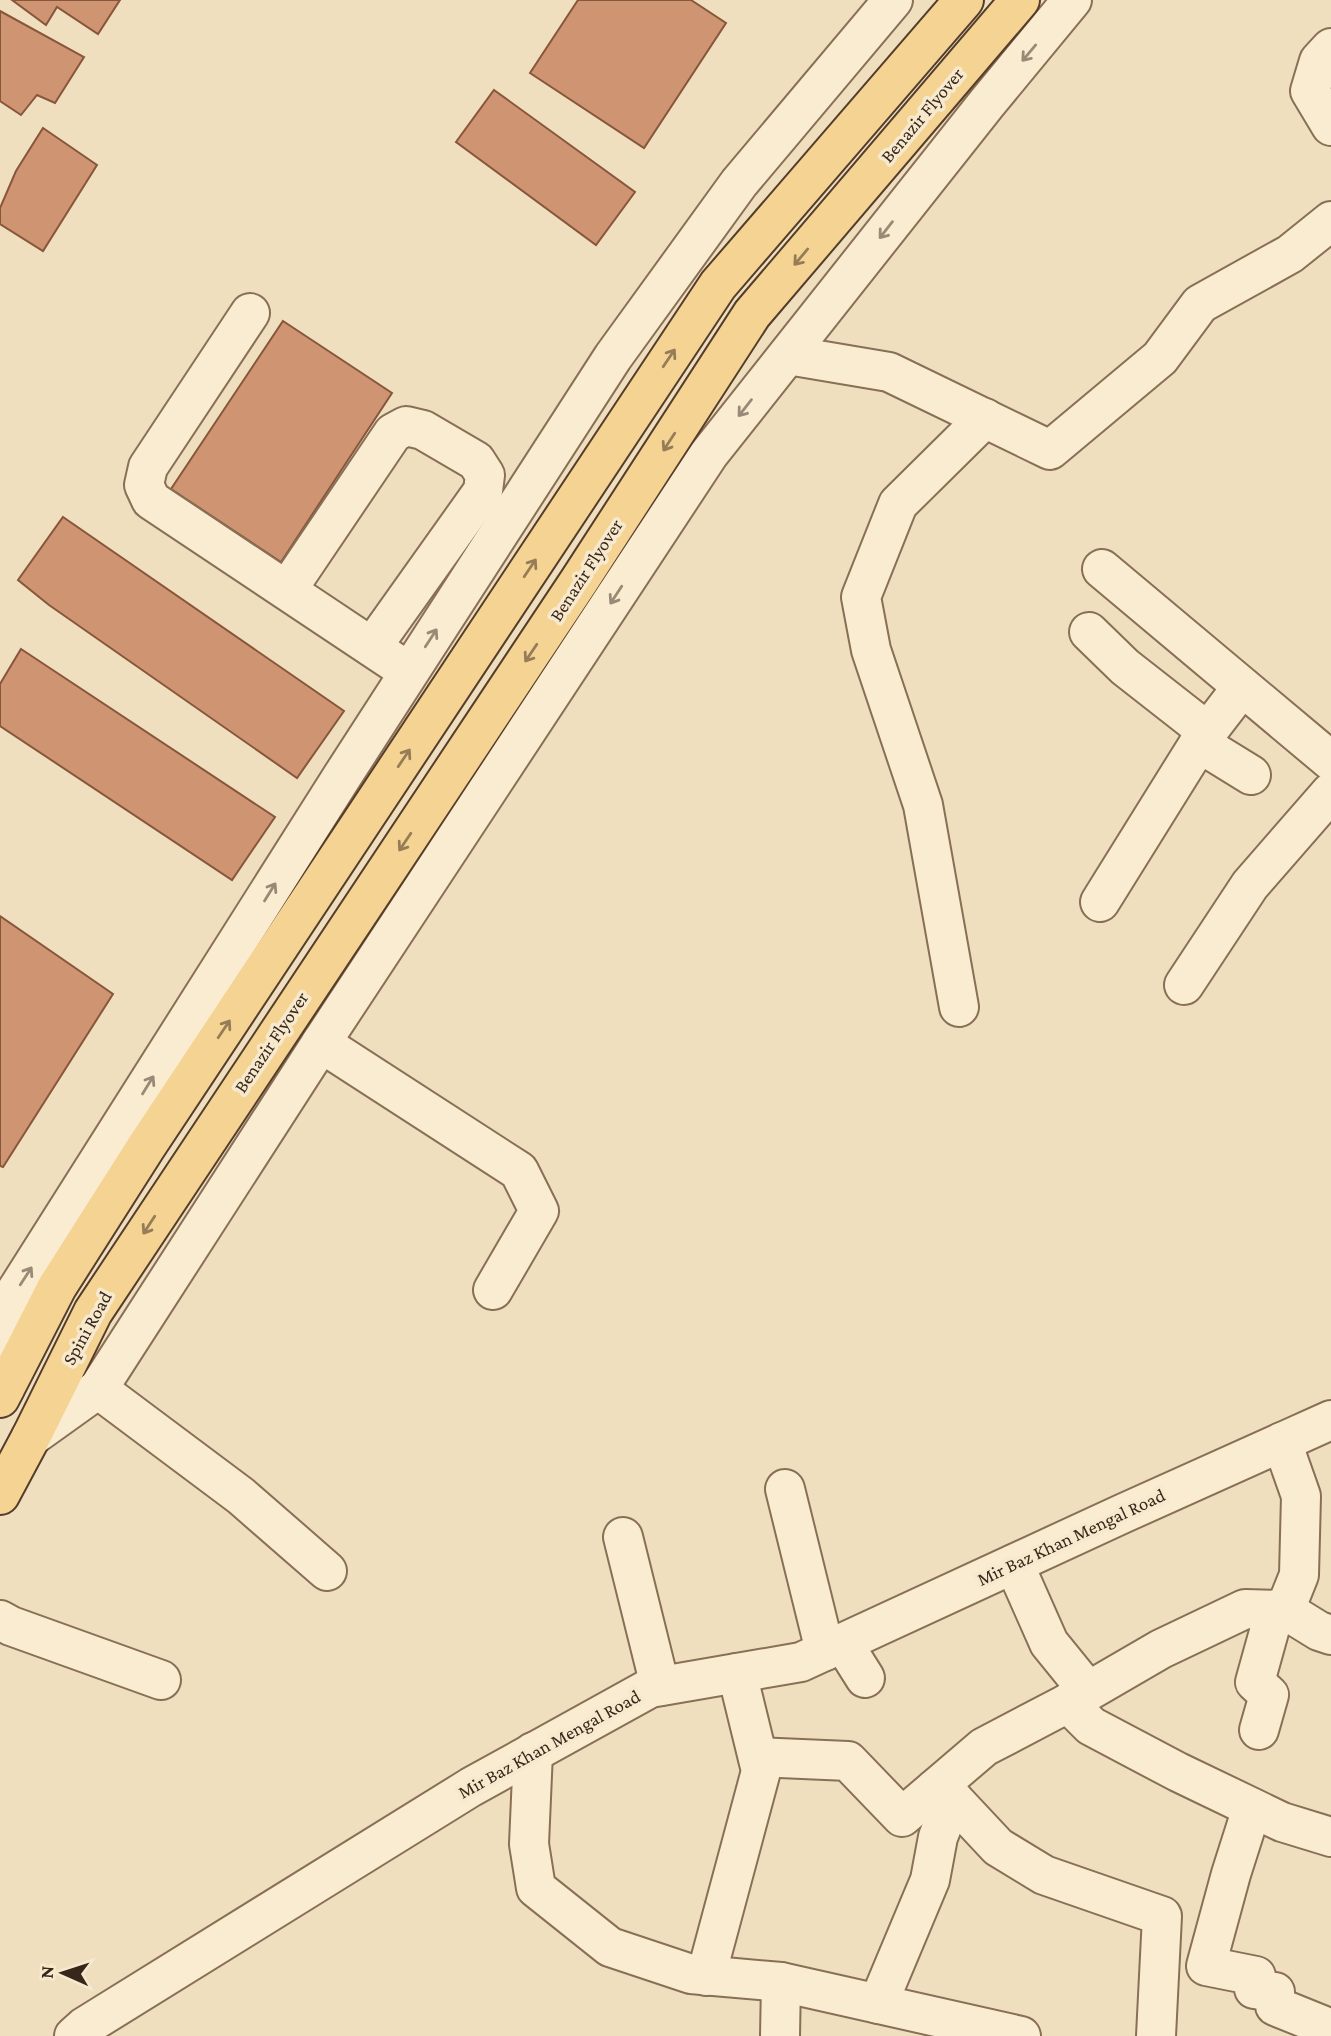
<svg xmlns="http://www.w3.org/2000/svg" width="1331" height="2036" viewBox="0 0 1331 2036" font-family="'Crimson Pro',serif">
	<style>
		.building { fill: #cf9572; stroke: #88563b; stroke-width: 2 }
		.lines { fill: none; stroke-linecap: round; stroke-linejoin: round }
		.minor-casing { stroke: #886f56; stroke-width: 42 }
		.major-casing { stroke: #553d2b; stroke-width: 42 }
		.minor { stroke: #faecd1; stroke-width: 38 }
		.major { stroke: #f5d393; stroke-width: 38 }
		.oneway { stroke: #988a76 }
		.oneway2 { stroke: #967d57 }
		.labels { text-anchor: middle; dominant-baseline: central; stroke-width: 7; stroke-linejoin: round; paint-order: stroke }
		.street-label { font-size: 19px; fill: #37271b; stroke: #f7e9cd }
	</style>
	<rect width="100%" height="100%" fill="#efdfbe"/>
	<g class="building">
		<polygon points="12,0 120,0 98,34 57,7 46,25"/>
		<polygon points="578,0 691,0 726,23 644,148 530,73"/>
		<polygon points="0,11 84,57 55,103 37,95 21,115 0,101"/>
		<polygon points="494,90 635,192 596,245 456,142"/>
		<polygon points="43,128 97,165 43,251 0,224 0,208 16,171"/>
		<polygon points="283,321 392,393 281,562 171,489"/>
		<polygon points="63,517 344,711 297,778 49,605 18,580"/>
		<polygon points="21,649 275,817 232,880 0,726 0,684"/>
		<polygon points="0,916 113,994 3,1167 0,1166"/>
	</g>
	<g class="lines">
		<g class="minor-casing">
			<g id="minor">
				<polyline points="1331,48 1319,61 1310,91 1331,126"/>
				<polyline points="250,313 148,467 144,485 151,500 409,672"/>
				<polyline points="788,355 889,372 1050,450 1160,358 1200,304 1290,254 1331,221"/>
				<polyline points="1102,569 1331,761"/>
				<polyline points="287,590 393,433 406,426 423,430 476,461 485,475 483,491 372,647"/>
				<polyline points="1089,632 1125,667 1208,732"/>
				<polyline points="1199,743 1251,775"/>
				<polyline points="1100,902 1199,743 1242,687"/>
				<polyline points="1184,985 1250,885 1331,792"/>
				<polyline points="959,1007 923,805 871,650 861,597 898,504 985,418"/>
				<polyline points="321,1043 519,1171 539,1211 493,1290"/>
				<polyline points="5,1388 8,1304 343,775 613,357 739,183 893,0"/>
				<polyline points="98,1389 241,1496 327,1571"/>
				<polyline points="31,1437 98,1389 321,1043 709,454 987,103 1072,0"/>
				<polyline points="1282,1442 1301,1496 1299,1575 1285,1610"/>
				<polyline points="785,1489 825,1651"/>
				<polyline points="623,1537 660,1686"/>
				<polyline points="1014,1564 1049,1643 1088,1691"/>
				<polyline points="0,1620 11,1626 161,1680"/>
				<polyline points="843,1643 865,1678"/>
				<polyline points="1068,1703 1091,1726 1178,1772 1282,1822 1331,1837"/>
				<polyline points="1259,1730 1269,1695 1255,1682 1275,1610"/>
				<polyline points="533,1752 529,1844 536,1888 610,1947 691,1974 781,1982 1021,2036"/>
				<polyline points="758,1757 848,1761 902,1817 984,1747 1068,1703 1161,1649 1245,1609 1285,1610 1319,1631 1331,1635"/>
				<polyline points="935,1789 953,1799 998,1847 1044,1875 1162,1916 1156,2036"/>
				<polyline points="1252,1808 1231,1874 1206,1966 1256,1976 1254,1989 1275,1992 1275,2006 1322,2025 1320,2036"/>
				<polyline points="706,1976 761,1771 737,1673"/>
				<polyline points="878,2004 930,1880 938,1837 953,1799"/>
				<polyline points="74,2036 84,2027 471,1787 650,1688 801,1662 1124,1513 1331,1420"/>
				<polyline points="780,2036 781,1982"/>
			</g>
		</g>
		<g class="major-casing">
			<g id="major">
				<polyline points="0,1398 57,1287 146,1147 718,285 964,0"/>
				<polyline points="0,1495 31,1437 93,1312 579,581 752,314 1020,0"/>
			</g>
		</g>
		<use href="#minor" class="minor"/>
		<use href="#major" class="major"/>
	</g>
	<defs><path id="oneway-shaft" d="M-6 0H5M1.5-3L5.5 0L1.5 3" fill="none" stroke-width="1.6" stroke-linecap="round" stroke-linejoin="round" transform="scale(1.75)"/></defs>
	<g class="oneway">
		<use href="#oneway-shaft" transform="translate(1029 53) rotate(130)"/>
		<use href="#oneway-shaft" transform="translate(886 230) rotate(128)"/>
		<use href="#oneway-shaft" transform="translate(745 408) rotate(128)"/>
		<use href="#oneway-shaft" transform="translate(616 595) rotate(123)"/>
		<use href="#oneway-shaft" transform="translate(431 638) rotate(-57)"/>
		<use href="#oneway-shaft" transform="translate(270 892) rotate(-58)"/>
		<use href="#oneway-shaft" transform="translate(148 1085) rotate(-58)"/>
		<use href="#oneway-shaft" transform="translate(26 1276) rotate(-57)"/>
	</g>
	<g class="oneway2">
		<use href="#oneway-shaft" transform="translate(801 257) rotate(130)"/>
		<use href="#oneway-shaft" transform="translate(669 358) rotate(-56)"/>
		<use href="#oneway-shaft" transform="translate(669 442) rotate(123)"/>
		<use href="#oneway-shaft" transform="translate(530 568) rotate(-56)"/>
		<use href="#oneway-shaft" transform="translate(531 653) rotate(124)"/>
		<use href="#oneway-shaft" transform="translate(404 758) rotate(-56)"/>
		<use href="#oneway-shaft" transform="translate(405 842) rotate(124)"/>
		<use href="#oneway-shaft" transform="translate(224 1029) rotate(-56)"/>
		<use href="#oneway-shaft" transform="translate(149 1225) rotate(123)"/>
	</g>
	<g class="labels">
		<g class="street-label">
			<text transform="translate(922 115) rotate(-50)">Benazir Flyover</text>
			<text transform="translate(586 570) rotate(-57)">Benazir Flyover</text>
			<text transform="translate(271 1042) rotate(-56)">Benazir Flyover</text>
			<text transform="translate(87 1328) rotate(-61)">Spini Road</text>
			<text transform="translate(1071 1537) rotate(-25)">Mir Baz Khan Mengal Road</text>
			<text transform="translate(549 1744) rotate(-29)">Mir Baz Khan Mengal Road</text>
		</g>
	</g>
	<g transform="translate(63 1973) rotate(273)" stroke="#f7e9cd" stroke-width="5" paint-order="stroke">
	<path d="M0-5L12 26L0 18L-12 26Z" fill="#37271b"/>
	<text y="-10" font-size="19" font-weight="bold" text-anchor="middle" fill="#37271b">N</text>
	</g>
</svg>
